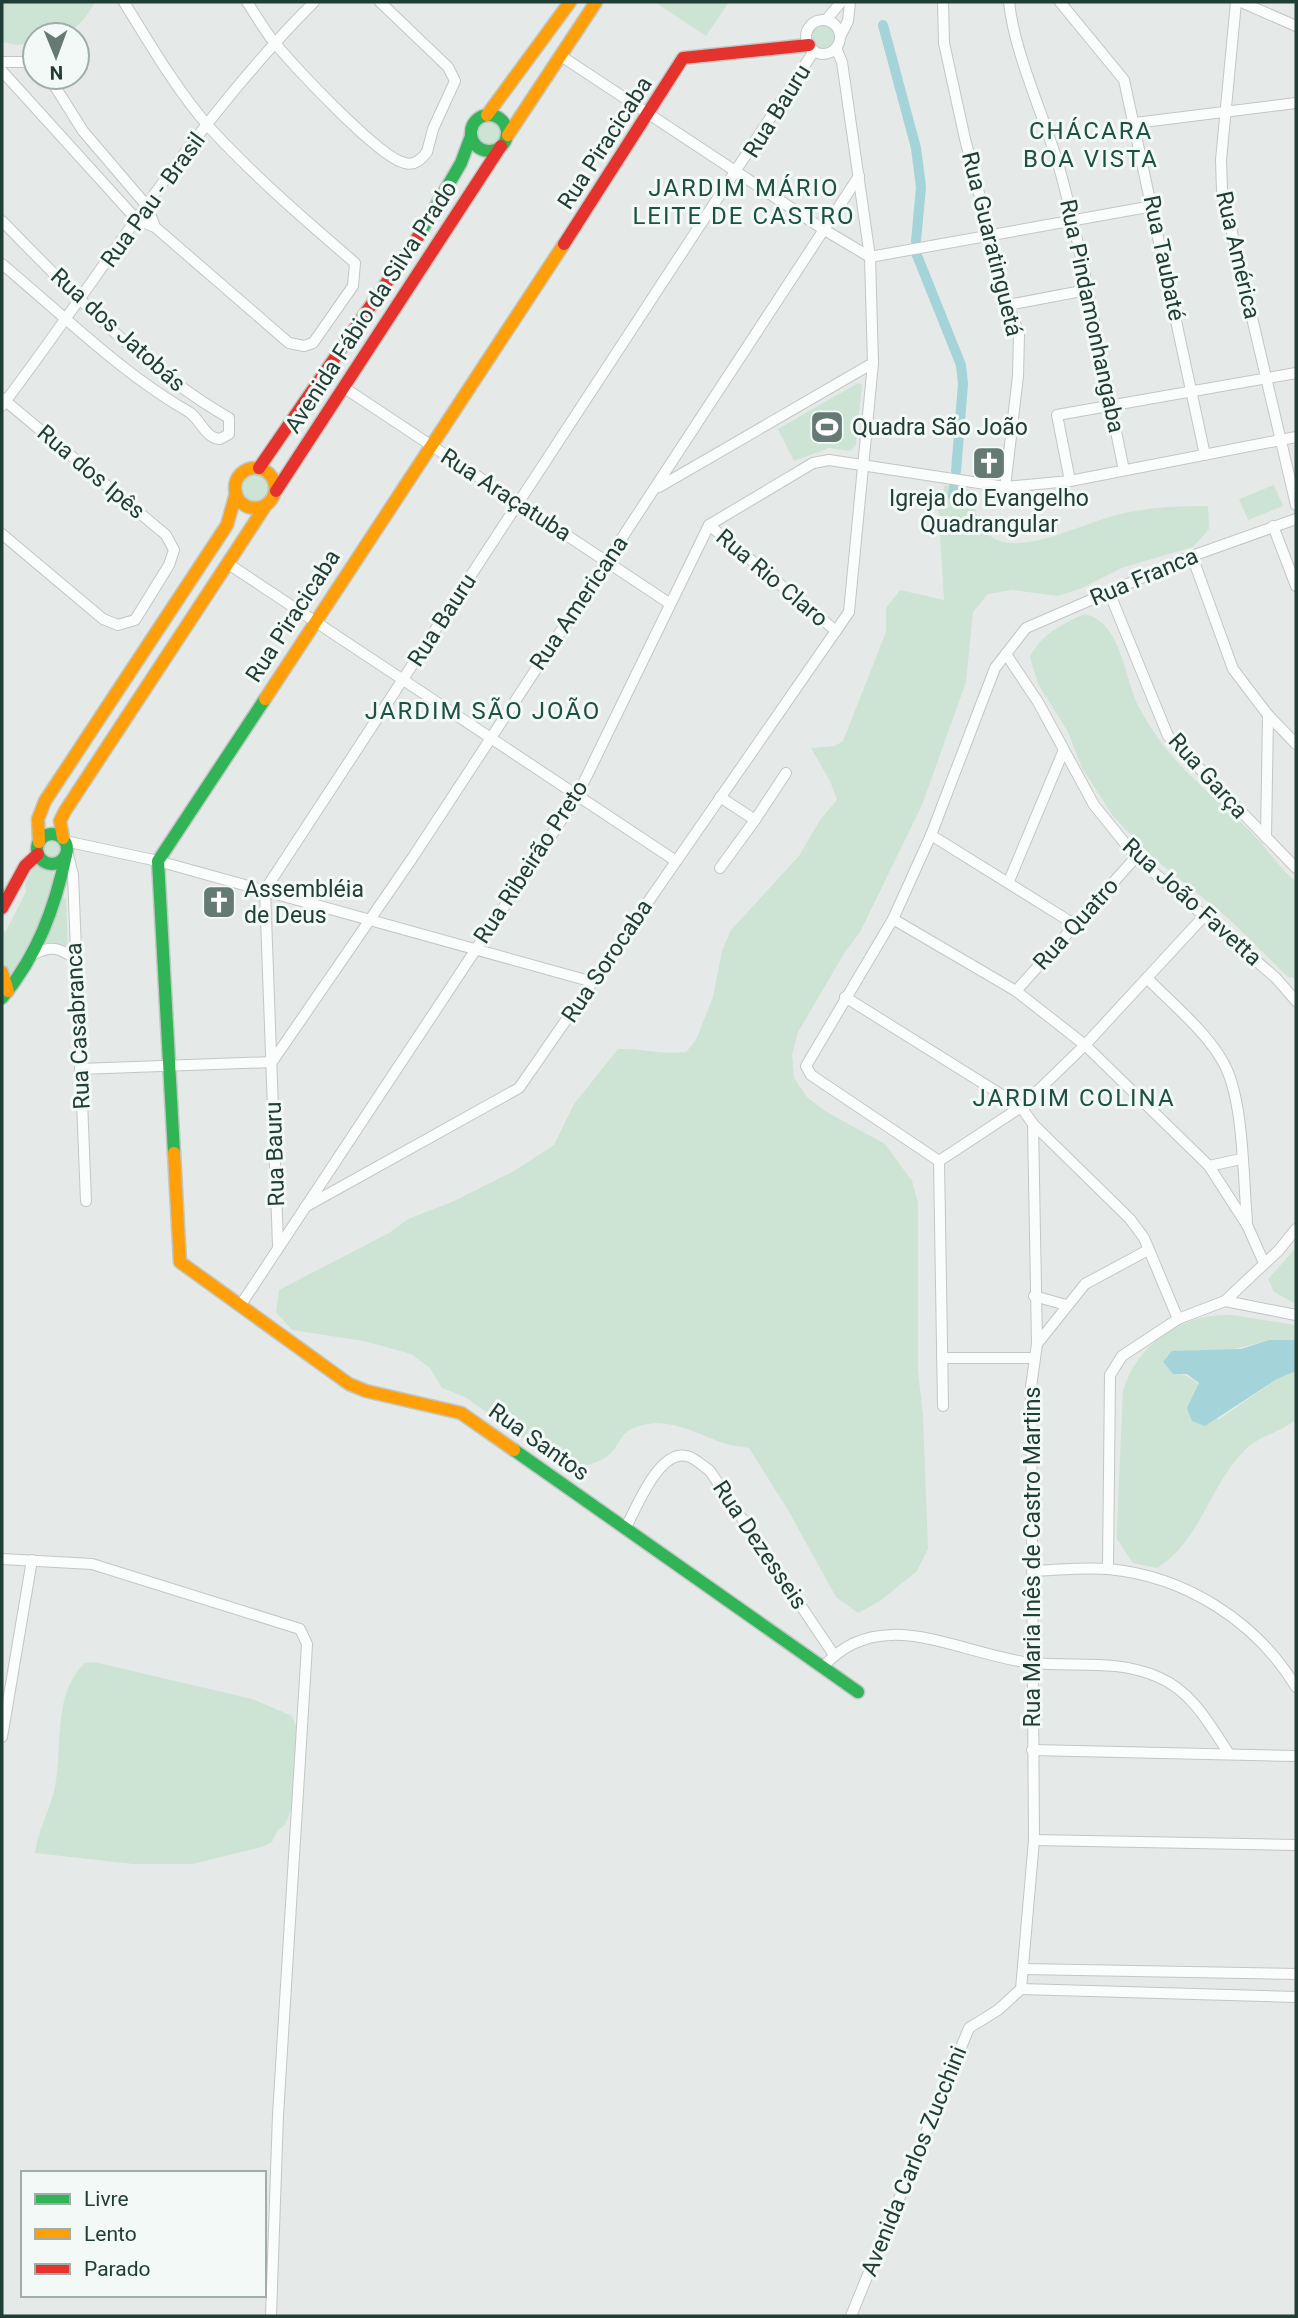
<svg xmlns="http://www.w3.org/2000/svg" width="1298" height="2318" viewBox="0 0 1298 2318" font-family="Roboto,sans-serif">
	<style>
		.green { fill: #cde3d4 }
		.water { fill: #a4d3d9 }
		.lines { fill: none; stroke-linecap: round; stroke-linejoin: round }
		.canal { stroke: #a4d3d9; stroke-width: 10 }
		.street-casing { stroke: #c2c7c5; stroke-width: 12 }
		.fast-casing { stroke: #c0c8c5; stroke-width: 15 }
		.slow-casing { stroke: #c0c8c5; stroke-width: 15 }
		.jam-casing { stroke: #c0c8c5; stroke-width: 15 }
		.street { stroke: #fbfcfc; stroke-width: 10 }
		.fast { stroke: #30b455; stroke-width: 12 }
		.slow { stroke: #ff9f0a; stroke-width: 12 }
		.jam { stroke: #e5322d; stroke-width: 12 }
		.labels { text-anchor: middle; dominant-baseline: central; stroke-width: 6; stroke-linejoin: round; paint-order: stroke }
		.street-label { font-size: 23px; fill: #213e36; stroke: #f3f9f6 }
		.poi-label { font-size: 23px; fill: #213e36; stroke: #f3f9f6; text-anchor: start }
		.neighbourhood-label { font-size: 24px; letter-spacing: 2px; fill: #1d5143; stroke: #f3f9f6 }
	</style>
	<rect width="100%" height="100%" fill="#e5eae8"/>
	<g class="green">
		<path d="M 2,2 L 95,2 C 79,31 68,35 35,35 L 35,43 L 17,45 L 2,42 Z"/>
		<polygon points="655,2 729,2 706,36"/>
		<circle cx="823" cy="37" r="14"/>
		<circle cx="489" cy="133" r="14"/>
		<polygon points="858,383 862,385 856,445 850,451 829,448 794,461 778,429"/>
		<circle cx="255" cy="488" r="14"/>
		<path d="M 945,485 L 973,490 C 975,584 1067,527 1117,515 C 1146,507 1178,506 1208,506 L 1209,529 L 1193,547 L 1124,567 L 1080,589 L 1058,596 L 1012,590 L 988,594 L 973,612 L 966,682 L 922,805 L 860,932 L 845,952 L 798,1032 L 792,1055 L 794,1078 L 807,1097 L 825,1111 L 885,1144 L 912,1181 L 918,1203 L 918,1371 L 923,1417 L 928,1549 L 917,1571 L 880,1601 L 858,1613 L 836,1597 L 788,1510 L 749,1448 C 738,1446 726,1445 717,1441 C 688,1429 659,1414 628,1431 C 621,1435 618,1446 612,1452 C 599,1465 583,1466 566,1468 L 465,1397 L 442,1388 L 430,1368 L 411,1354 L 364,1341 L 292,1330 L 276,1312 L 279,1290 L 389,1233 L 408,1219 L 452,1202 L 514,1171 L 554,1145 L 574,1104 L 618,1049 C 642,1048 662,1055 686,1052 L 696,1040 L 713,997 L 722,951 L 731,930 L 799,856 L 820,820 L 837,800 L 830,781 L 811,748 L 835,746 L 843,741 L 886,632 L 886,608 L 900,590 L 944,600 L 938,504 Z"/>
		<polygon points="1274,485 1283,506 1248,520 1239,499"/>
		<path d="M 1084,614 C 1123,622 1123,678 1140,709 C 1167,760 1205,789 1246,827 C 1264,844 1277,866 1296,882 L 1296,978 L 1288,977 L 1228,918 L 1151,856 L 1113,816 L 1082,768 L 1068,732 L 1038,684 L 1030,657 C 1041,634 1061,625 1084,614 Z"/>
		<circle cx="52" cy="849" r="10"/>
		<path d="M 36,863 L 53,868 C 58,904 32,947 12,975 L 2,961 L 2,927 L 5,933 L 26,892 L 25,884 Z"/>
		<polygon points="63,898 66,899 68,947 45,943"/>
		<polygon points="1296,1248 1296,1304 1274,1292 1268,1279"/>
		<path d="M 1232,1315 L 1296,1325 L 1296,1340 L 1269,1340 L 1227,1351 L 1172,1352 L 1163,1363 L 1173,1373 C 1201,1375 1206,1397 1218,1420 L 1277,1379 L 1296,1371 L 1296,1419 C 1281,1433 1259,1435 1245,1450 C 1210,1484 1200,1542 1157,1568 L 1133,1563 L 1117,1539 L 1117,1525 L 1123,1391 C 1137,1343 1183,1313 1232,1315 Z"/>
		<path d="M 94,1662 L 252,1699 L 292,1716 L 298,1732 L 294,1802 L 285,1825 L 277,1831 L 272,1842 L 262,1847 L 192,1864 L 133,1864 L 35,1853 C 37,1833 49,1812 54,1791 C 64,1750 51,1694 85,1663 Z"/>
	</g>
	<polygon class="water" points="1269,1340 1296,1340 1296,1371 1277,1379 1205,1426 1192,1421 1187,1408 1199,1383 1187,1374 1173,1374 1163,1362 1172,1351 1241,1349"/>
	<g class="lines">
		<g class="canal">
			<polyline points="883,25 916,148 921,187 916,241"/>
			<polyline points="916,253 961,365 963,384 956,471"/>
			<polyline points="953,496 954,487"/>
		</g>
		<g class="street-casing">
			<g id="street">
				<path d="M 247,2 C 256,15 264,30 274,42 C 294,66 379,158 405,163 C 415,166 422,159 427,152 L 433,129 L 455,81 L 448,67 L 380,2"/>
				<polyline points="943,2 944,43 965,139 1008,305 1019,334 1018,376 1005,487"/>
				<path d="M 1009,2 C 1015,57 1046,119 1061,174 C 1087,272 1103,372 1124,470"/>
				<polyline points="1060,2 1124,80 1205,455"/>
				<polyline points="1236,2 1221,160 1222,190 1296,505"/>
				<polyline points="1241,2 1296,26"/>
				<polyline points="826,20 841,2"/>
				<circle cx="823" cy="37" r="17"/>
				<polyline points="841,35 848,21 850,2"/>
				<polyline points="561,56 823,229 870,257"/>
				<polyline points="2,62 35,62"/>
				<path d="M 2,71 L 137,220 L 155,227 L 289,343 L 304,346 L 313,343 L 353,286 L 355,263 C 304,219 254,176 209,127 C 176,89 150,44 124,2"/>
				<polyline points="49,77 83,131 147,206 155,227"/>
				<polyline points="1135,123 1296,103"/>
				<path d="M 2,221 C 71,291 143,369 229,418 L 229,434 L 220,439 C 205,438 201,420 189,412 C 121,373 62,314 2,264"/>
				<polyline points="870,257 1153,206"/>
				<polyline points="1008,305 1087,290"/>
				<polyline points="343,387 669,603"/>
				<path d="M 2,406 C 104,271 194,122 314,2"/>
				<polyline points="1070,481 1057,415 1296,373"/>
				<polyline points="659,487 873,363"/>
				<polyline points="709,525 836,631"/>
				<polyline points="1273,526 1296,586"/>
				<polyline points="2,534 103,619 118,625 135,620 169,565 174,550 166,535 2,398"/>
				<polyline points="1192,556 1233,669 1268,715 1296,744"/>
				<polyline points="227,563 676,861"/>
				<polyline points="1109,592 1168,736 1296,868"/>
				<polyline points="1006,654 1038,702 1094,805 1136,857 1276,978 1296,1001"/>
				<polyline points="720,797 755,820 786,773"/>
				<polyline points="931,835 1074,924"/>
				<polyline points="1266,838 1268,715"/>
				<polyline points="65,841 158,861 593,982"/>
				<polyline points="68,855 73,875 86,1201"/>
				<polyline points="720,868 755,820"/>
				<polyline points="1009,881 1063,752"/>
				<polyline points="893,919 1016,991 1085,1045 1209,1166 1247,1225 1264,1263"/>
				<path d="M 34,954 C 51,945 59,948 74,958"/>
				<path d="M 1147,978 C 1172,1004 1205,1030 1223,1062 C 1244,1098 1243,1178 1247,1221"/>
				<polyline points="1016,991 1136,857"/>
				<polyline points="845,997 1021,1107 1033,1124 1130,1219 1144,1238 1178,1319"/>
				<polyline points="80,1069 272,1062 413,857 859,176"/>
				<polyline points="939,1161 811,1075 806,1066 893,919 931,835 995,668 1026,628 1192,556 1296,519"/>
				<polyline points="939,1161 1021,1107 1085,1045 1205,915"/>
				<polyline points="939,1161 943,1406"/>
				<polyline points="1209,1166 1241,1159"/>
				<polyline points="305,1207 519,1088 849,612 873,363 870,257 842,62 836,48"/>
				<polyline points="278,1245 265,890 814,51"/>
				<polyline points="1034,1296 1066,1305"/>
				<polyline points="1225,1301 1296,1315"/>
				<polyline points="240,1306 576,798 709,525 813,463 829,460 1005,487 1070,481 1296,437"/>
				<polyline points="1037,1344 1085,1284 1148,1250"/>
				<polyline points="942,1358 1034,1358"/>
				<path d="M 626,1527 C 637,1507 659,1449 687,1456 C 695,1458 703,1466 710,1471 L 834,1655"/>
				<polyline points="2,1559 92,1564 300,1629 307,1644 306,1662 278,2115 271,2316"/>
				<polyline points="1108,1569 1110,1375 1122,1356 1178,1319 1225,1301 1279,1250 1296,1229"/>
				<path d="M 1033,1571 C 1058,1570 1084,1567 1108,1569 C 1185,1576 1256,1621 1296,1687"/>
				<path d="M 823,1667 C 880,1601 963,1656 1032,1663 C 1076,1667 1117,1659 1158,1677 C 1192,1691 1210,1725 1229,1754"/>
				<polyline points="2,1737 32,1560"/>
				<polyline points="1032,1750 1296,1756"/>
				<polyline points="1034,1840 1296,1845"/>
				<polyline points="1023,1969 1296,1974"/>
				<polyline points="1021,1989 1034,1840 1031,1387 1037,1344 1033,1124"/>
				<polyline points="1021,1989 1296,1997"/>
				<polyline points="851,2316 969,2028 998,2010 1021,1989"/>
			</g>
		</g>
		<g class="fast-casing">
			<g id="fast">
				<circle cx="489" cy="133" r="18"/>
				<polyline points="418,237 461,163 471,136"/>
				<circle cx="52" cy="849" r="15"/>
				<path d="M 2,998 C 37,956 55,908 66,855"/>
				<polyline points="174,1153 158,861 265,699"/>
				<polyline points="514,1450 858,1692"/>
			</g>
		</g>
		<g class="slow-casing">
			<g id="slow">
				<polyline points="487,115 570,2"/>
				<polyline points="508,135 596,2"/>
				<circle cx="255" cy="488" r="20"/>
				<polyline points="265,699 564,244"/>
				<polyline points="63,838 60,821 65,811 266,505"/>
				<polyline points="39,842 38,819 45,801 227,525 236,493"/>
				<polyline points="2,972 8,991"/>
				<polyline points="174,1153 180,1262 349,1384 366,1391 461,1413 514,1450"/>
			</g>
		</g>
		<g class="jam-casing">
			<g id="jam">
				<polyline points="564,244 683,58 809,45"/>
				<polyline points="259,468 418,237"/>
				<polyline points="276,491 501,146"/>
				<polyline points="2,908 25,866 38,854"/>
			</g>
		</g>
		<use href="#street" class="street"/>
		<use href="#fast" class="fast"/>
		<use href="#slow" class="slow"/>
		<use href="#jam" class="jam"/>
	</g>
	<defs>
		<g id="stadium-square" transform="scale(1.75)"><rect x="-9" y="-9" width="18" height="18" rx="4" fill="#667a74" stroke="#f3f9f6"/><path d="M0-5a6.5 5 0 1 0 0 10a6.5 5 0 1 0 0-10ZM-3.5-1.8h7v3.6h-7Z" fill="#fff"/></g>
		<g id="church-square" transform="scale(1.75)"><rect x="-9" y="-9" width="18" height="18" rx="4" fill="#667a74" stroke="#f3f9f6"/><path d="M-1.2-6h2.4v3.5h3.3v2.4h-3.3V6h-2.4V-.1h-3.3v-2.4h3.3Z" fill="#fff"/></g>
	</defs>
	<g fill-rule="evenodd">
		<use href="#stadium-square" x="827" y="427"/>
		<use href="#church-square" x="989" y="463"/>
		<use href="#church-square" x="219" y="902"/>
	</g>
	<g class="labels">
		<g class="street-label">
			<text transform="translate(777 111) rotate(-58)">Rua Bauru</text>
			<text transform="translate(605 143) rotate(-57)">Rua Piracicaba</text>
			<text transform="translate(153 200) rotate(-54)">Rua Pau - Brasil</text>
			<text transform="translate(992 244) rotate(76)">Rua Guaratinguetá</text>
			<text transform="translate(1238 255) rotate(77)">Rua América</text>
			<text transform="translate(1164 258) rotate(78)">Rua Taubaté</text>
			<text transform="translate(371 307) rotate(-57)">Avenida Fábio da Silva Prado</text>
			<text transform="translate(1092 316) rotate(78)">Rua Pindamonhangaba</text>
			<text transform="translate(118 330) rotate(42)">Rua dos Jatobás</text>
			<text transform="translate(91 472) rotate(40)">Rua dos Ipês</text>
			<text transform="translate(506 495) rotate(33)">Rua Araçatuba</text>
			<text transform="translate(1144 577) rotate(-23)">Rua Franca</text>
			<text transform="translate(772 578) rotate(40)">Rua Rio Claro</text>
			<text transform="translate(579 603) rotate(-56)">Rua Americana</text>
			<text transform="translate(293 616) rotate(-57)">Rua Piracicaba</text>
			<text transform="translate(442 620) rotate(-57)">Rua Bauru</text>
			<text transform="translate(1208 776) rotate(48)">Rua Garça</text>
			<text transform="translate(531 862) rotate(-57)">Rua Ribeirão Preto</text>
			<text transform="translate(1192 902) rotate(42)">Rua João Favetta</text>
			<text transform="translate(1076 924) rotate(-48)">Rua Quatro</text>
			<text transform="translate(607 961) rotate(-56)">Rua Sorocaba</text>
			<text transform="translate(78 1026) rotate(-93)">Rua Casabranca</text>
			<text transform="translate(275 1154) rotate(-92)">Rua Bauru</text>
			<text transform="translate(539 1442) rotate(35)">Rua Santos</text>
			<text transform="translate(760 1545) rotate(56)">Rua Dezesseis</text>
			<text transform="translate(1032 1557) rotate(-90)">Rua Maria Inês de Castro Martins</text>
			<text transform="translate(914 2161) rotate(-68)">Avenida Carlos Zucchini</text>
		</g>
		<g class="poi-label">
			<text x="852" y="427">Quadra São João</text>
			<text x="989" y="498" text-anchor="middle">Igreja do Evangelho<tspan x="989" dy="26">Quadrangular</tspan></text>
			<text x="244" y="889">Assembléia<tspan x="244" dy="26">de Deus</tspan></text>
		</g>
		<g class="neighbourhood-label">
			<text x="1091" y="131">CHÁCARA<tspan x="1091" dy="28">BOA VISTA</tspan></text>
			<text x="744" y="188">JARDIM MÁRIO<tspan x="744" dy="28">LEITE DE CASTRO</tspan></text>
			<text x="483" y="711">JARDIM SÃO JOÃO</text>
			<text x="1074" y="1098">JARDIM COLINA</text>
		</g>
	</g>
	<rect width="1298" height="2318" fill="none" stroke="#213e36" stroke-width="7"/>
	<rect x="21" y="2171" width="245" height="126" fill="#f3f9f6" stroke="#9faea9" stroke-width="2"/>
	<rect x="35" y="2194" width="35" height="10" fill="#30b455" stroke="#9faea9" stroke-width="2"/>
	<text x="84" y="2206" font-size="21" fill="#213e36">Livre</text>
	<rect x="35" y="2229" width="35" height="10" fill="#ff9f0a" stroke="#9faea9" stroke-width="2"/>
	<text x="84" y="2241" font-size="21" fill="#213e36">Lento</text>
	<rect x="35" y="2264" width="35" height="10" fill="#e5322d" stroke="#9faea9" stroke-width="2"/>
	<text x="84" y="2276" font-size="21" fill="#213e36">Parado</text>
	<g transform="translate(56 56) rotate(179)"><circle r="33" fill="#f3f9f6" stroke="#9faea9" stroke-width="2"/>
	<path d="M0-5L12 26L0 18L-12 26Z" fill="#667a74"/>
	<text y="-10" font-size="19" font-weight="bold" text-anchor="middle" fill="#213e36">N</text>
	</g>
</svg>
